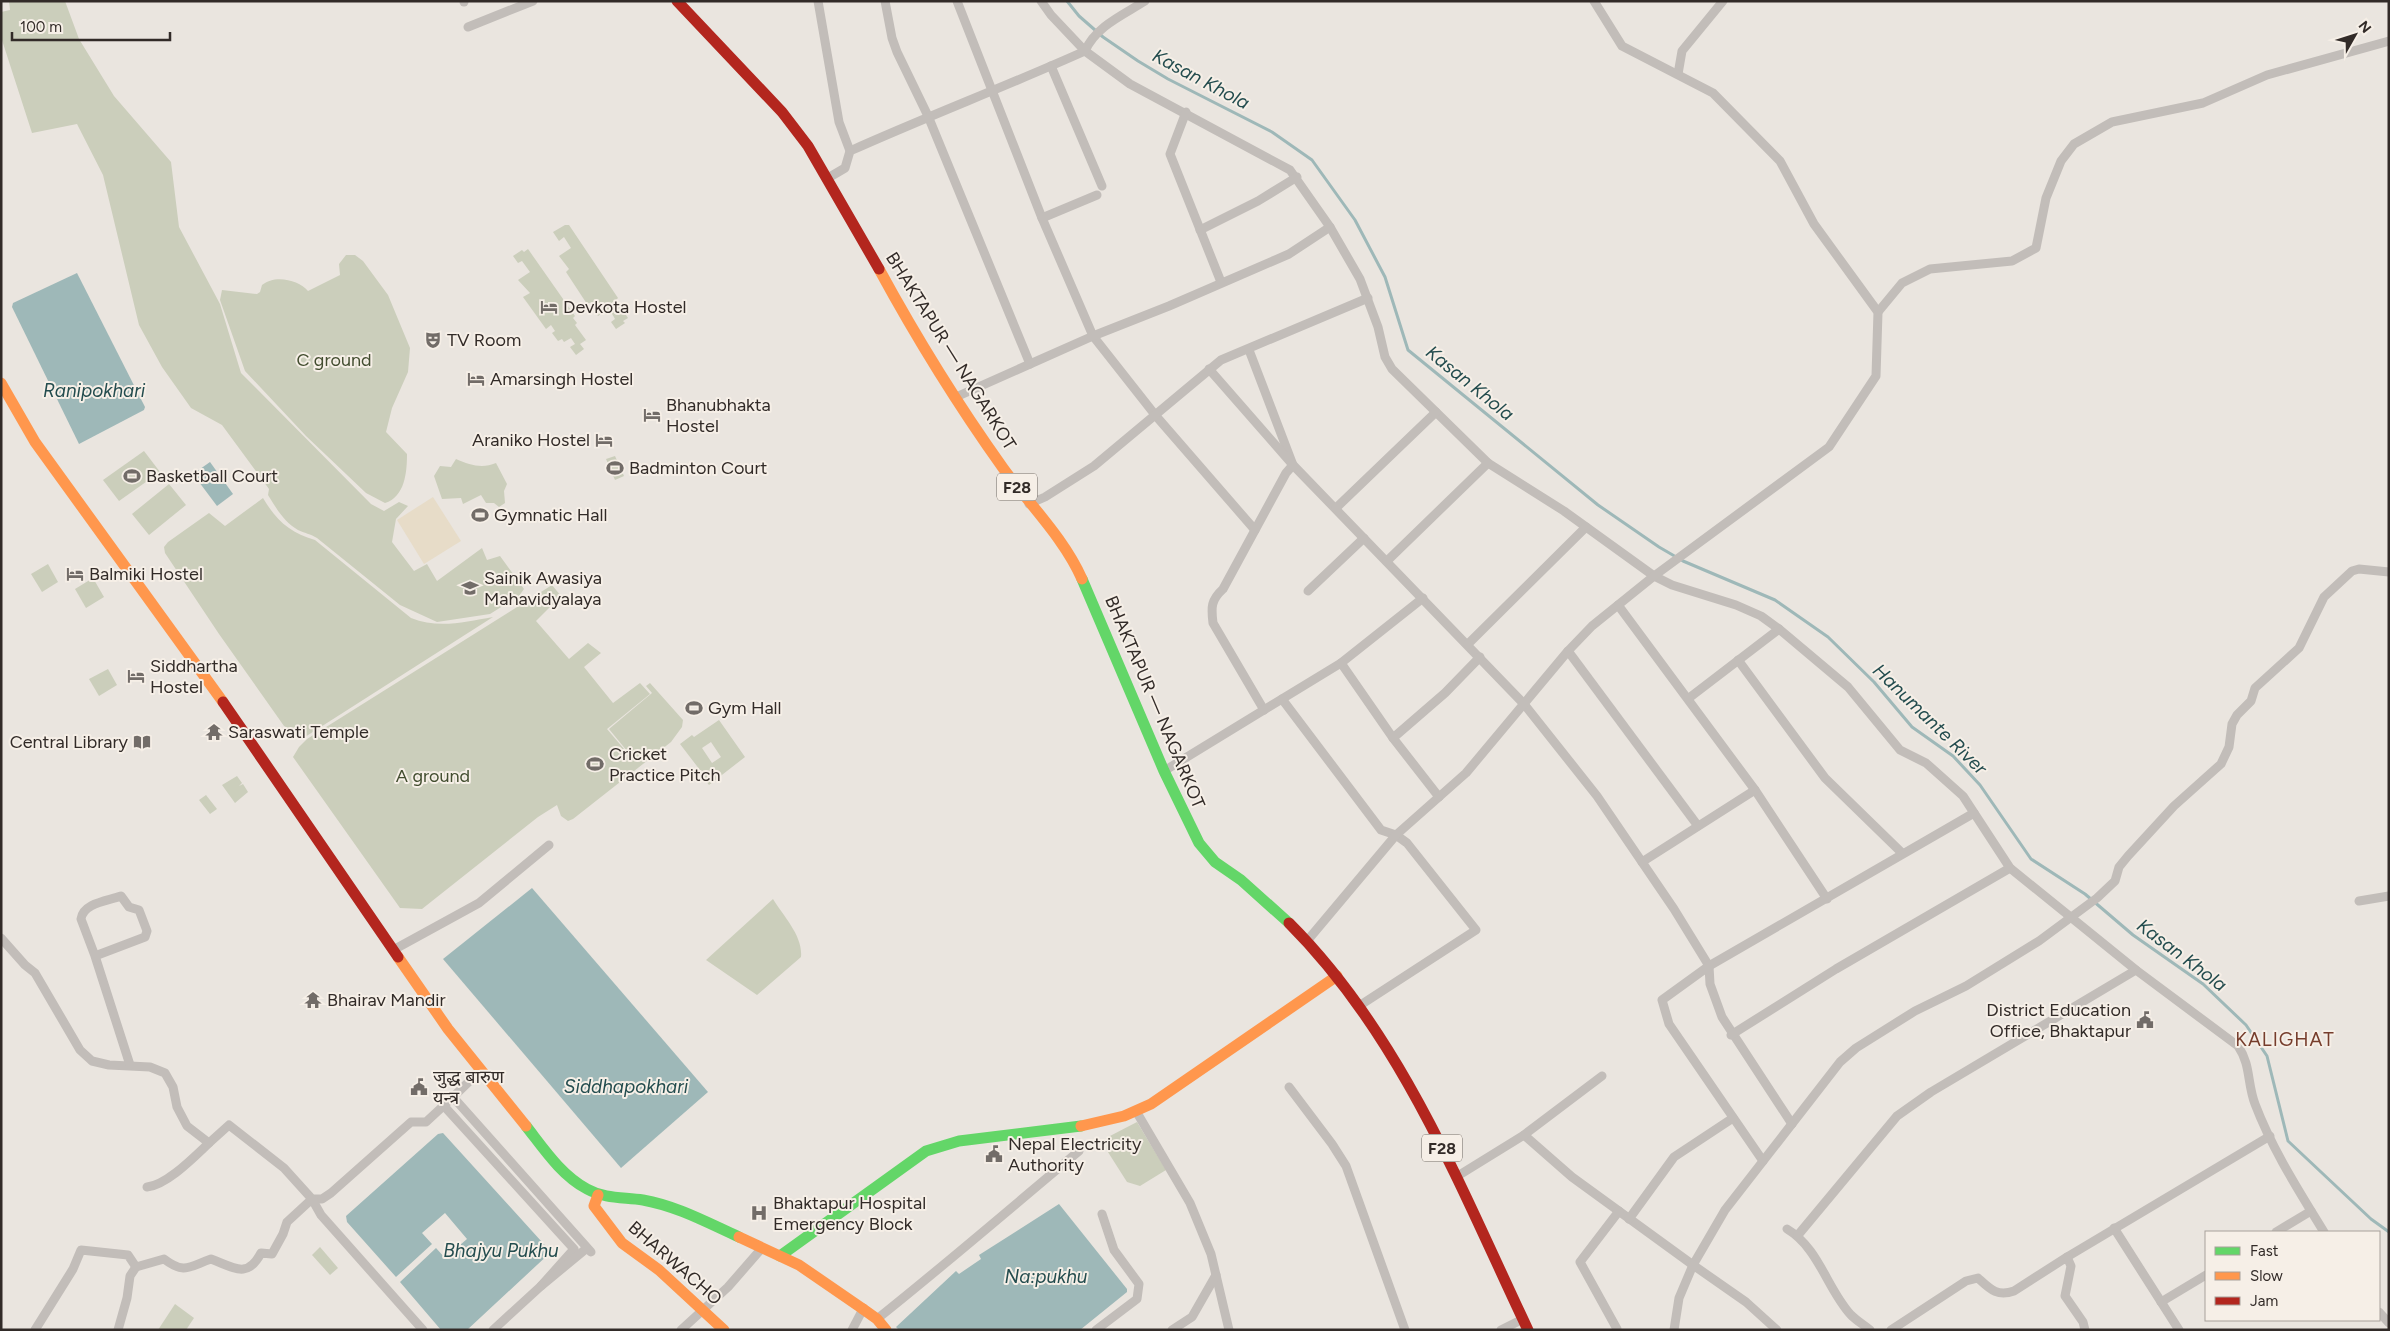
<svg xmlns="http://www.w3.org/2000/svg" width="2390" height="1331" viewBox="0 0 2390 1331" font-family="Figtree,'Noto Sans Devanagari',sans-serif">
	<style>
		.green { fill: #cbcebb; fill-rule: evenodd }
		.sand { fill: #e7dcc8 }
		.water { fill: #9eb8b8 }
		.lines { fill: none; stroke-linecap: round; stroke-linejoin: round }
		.stream { stroke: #9eb8b8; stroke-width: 3 }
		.street { stroke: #c2bdb9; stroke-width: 9 }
		.fast { stroke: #63d668; stroke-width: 11 }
		.slow { stroke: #ff974d; stroke-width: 11 }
		.jam { stroke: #b3261e; stroke-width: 11 }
		.labels { text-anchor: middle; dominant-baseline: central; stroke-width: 4; stroke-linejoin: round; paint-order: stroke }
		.shield { fill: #f6efe7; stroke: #6d6661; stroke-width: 1 }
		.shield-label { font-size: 16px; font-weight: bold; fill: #322b28 }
		.poi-label { font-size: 18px; fill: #322b28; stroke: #f6efe7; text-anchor: start }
		.street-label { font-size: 18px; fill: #322b28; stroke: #f6efe7 }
		.park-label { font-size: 18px; fill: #424d2f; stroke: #f6efe7 }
		.water-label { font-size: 19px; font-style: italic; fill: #234c4e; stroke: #f6efe7 }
		.neighbourhood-label { font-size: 19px; letter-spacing: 1px; fill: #763d2c; stroke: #f6efe7 }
	</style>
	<rect width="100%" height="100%" fill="#eae5df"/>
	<g class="green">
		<path d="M 9,1 L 65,1 L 79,39 L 114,96 L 171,162 L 179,227 L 220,304 L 241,373 L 371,504 L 384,511 L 399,502 L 408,506 L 396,519 L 392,542 L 414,571 L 427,564 L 437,581 L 482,548 L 487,560 L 500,556 L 524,589 L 519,596 L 490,614 L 437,622 L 400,605 L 317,538 C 311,534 304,533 298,530 C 284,522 276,508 268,495 L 269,489 L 222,425 L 191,408 L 162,367 L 139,325 L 103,175 L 77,124 L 32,133 L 1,37 L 1,12 L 10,10 Z"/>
		<polygon points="565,225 569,225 618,298 616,300 628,318 623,321 625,323 616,329 611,322 615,319 611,312 606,315 604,312 598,316 593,308 595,307 592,302 587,304 566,272 569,269 559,256 571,248 564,237 559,241 553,232"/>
		<polygon points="528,249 575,316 573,318 577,323 575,325 586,340 580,344 584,349 576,355 570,347 575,344 571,338 564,342 562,339 558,341 552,333 555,331 551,325 546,329 523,297 530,293 518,280 530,272 522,261 518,263 513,256 522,250 524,252"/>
		<path d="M 346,255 L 355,255 L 363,261 L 388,295 L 410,348 L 408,372 L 392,408 L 386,432 L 407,454 C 407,472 405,497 385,503 L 366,493 L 306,436 L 245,371 L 220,300 L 222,290 L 257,294 L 260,292 L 262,285 C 275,274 299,280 308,291 L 340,275 L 339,264 Z"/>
		<polygon points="144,451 160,472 119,501 103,480"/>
		<polygon points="615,456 624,476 615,480 606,459"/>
		<path d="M 456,459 C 470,465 482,469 496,463 L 507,484 L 504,491 L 505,503 L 499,507 L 494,503 L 486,503 L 481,495 L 463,504 L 461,498 L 442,499 L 434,476 L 440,466 L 451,467 Z"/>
		<polygon points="169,484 186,505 149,535 132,514"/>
		<path d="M 263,498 C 276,520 290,533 315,540 L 411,618 C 438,629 465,622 493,617 L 305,737 L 284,726 L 219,634 L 165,553 L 164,547 L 168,542 L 209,513 L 225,526 Z"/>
		<polygon points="48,564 58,582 42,592 31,574"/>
		<polygon points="93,578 104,597 86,608 75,589"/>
		<polygon points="552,585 561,596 536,621 569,659 588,643 601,653 584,667 613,703 640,683 650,694 607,729 624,749 627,751 609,729 652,693 646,686 650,683 683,720 682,727 671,742 573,819 568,821 561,816 557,805 538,817 422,909 400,908 293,757 299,747 307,739"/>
		<polygon points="108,669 117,685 99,696 89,679"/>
		<path d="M 719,720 L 745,757 L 709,785 L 702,776 L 703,774 L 680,744 L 692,735 L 694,737 ZM 711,742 L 721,757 L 712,763 L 702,748 Z"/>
		<polygon points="237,776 242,783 239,786 243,784 248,792 235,803 222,785"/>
		<polygon points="206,795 217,809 210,814 199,800"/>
		<path d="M 773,899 C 784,917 803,936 801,957 L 757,995 L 706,960 Z"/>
		<polygon points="1137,1122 1166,1170 1140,1186 1127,1182 1106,1149 1108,1137"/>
		<polygon points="320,1247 338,1268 330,1275 312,1255"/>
		<polygon points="175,1304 194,1318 186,1330 158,1330"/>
	</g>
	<polygon class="sand" points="433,497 461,541 424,564 397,520"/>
	<g class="water">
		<polygon points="77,273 145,407 144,410 79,444 12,307 13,303"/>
		<polygon points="210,462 233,494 217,506 193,474"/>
		<polygon points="532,888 708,1092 621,1168 443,959"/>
		<polygon points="443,1133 551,1252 467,1330 441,1330 400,1282 436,1248 445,1258 467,1239 445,1213 422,1233 432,1244 396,1277 347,1222 346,1216 438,1134"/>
		<polygon points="1059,1204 1127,1289 1127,1292 1080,1330 899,1330 896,1327 956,1271 959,1274 981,1259 979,1255"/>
	</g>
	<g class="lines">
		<polyline class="stream" points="1067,1 1079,16 1103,37 1138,61 1168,79 1272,132 1312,160 1355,220 1385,277 1408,350 1598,505 1659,547 1683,561 1775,600 1828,637 1874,682 1912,727 1953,756 1980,785 2031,859 2085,894 2133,935 2203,984 2246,1025 2267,1056 2288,1141 2371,1219 2389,1232"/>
		<g class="street">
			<polyline points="464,1 464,2"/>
			<polyline points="818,1 839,122 850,151"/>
			<polyline points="885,1 892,38 897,52 928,116 1030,364"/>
			<polyline points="957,1 1042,218 1093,336 1156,416 1255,530"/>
			<path d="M 1041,1 L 1051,15 L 1085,51 L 1130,84 L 1290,170 L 1330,227 L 1360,279 L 1378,327 L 1385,357 L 1392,369 L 1488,463 L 1564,511 L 1654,576 L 1672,585 L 1736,605 L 1761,616 L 1779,629 L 1848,687 L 1900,750 L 1926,763 L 1963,796 L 2010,868 L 2136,970 L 2238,1046 C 2251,1065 2247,1083 2255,1104 C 2272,1149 2299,1191 2324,1232"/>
			<polyline points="468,27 533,1"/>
			<polyline points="1051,66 1102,186"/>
			<polyline points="1678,74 1682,51 1723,1"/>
			<polyline points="1186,112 1170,154 1221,282"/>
			<path d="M 828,178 L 845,168 L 850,151 C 928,116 1007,86 1085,51 C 1096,26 1123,15 1145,1"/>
			<polyline points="1042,218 1097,195"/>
			<polyline points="1200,230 1258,201 1297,177"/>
			<polyline points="1878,312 1902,283 1930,269 2012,261 2036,248 2046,198 2061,161 2074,144 2112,122 2203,103 2267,75 2389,41"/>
			<path d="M 1249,350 L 1293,465 L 1286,473 L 1223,589 C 1211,600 1211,607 1213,623 L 1264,710"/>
			<polyline points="1209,369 1293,465 1524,704 1597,796 1674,909 1709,966 1710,984 1722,1017 1792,1124"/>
			<polyline points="956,397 1093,336 1169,306 1289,254 1330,227"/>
			<polyline points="1029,504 1045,497 1094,466 1221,360 1368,298"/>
			<polyline points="1336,508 1436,412"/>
			<polyline points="1387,561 1488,463"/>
			<polyline points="1308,591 1364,538"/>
			<polyline points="1618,605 1755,790 1827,899"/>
			<polyline points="1468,644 1586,527"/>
			<polyline points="1568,651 1698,826"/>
			<polyline points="1738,660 1825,778 1902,853"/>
			<polyline points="1341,663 1393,738 1439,797"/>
			<polyline points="1689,698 1779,629"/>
			<polyline points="1282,699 1381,830 1396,835 1407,843 1476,930 1359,1006"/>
			<polyline points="1393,738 1445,693 1480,657"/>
			<polyline points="1164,771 1341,663 1423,598"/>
			<polyline points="1642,862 1755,790"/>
			<polyline points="2359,901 2389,896"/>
			<polyline points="1,938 25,965 35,973 80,1050 92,1061 109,1065 150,1067 165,1073 173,1087 177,1107 187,1126 209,1143 229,1125 284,1168 312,1199 322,1199 331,1193 411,1122 426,1122 453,1097 591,1252"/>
			<polyline points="1307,941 1396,835 1466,773 1568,651 1592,626 1654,576 1829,447 1876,376 1878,312 1814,224 1780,161 1713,93 1622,46 1594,1"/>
			<polyline points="395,949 479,903 549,845"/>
			<path d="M 95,956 L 145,937 L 147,931 L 139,910 L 129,907 L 121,896 C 107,901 83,903 81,919 L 95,956 L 130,1065"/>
			<polyline points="1731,1035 1836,969 2010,868"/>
			<polyline points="1289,1087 1332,1144 1346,1166 1405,1330"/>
			<polyline points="453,1097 480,1071"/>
			<polyline points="444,1106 574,1249 541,1286"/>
			<polyline points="1136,1111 1190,1203 1211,1254 1229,1330"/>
			<polyline points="1524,1135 1572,1177 1693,1265 1725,1210 1840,1062 1856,1048 1915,1011 1966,986 2039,941 2097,898 2115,881 2119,867 2128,856 2174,806 2221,764 2229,747 2232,724 2237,715 2251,701 2255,688 2299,648 2324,597 2352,571 2359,569 2389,572"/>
			<polyline points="1763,1161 1669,1024 1662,1000 1709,966 1974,813"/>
			<polyline points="1456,1177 1524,1135 1602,1076"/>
			<path d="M 147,1187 C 167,1185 194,1157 209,1143"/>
			<polyline points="1629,1219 1674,1157 1733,1118"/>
			<polyline points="2114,1228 2179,1330"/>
			<path d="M 1787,1229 C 1819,1248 1827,1289 1851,1315 C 1857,1321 1864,1325 1870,1330"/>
			<polyline points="2276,1232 2311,1211"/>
			<polyline points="1798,1235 1897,1116 1931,1092 2136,970"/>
			<polyline points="2067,1257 2270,1136"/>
			<polyline points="2161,1302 2206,1275"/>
			<polyline points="2379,1312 2389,1323"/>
			<path d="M 877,1319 C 946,1264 1012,1207 1079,1151"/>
			<polyline points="1617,1329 1580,1262 1619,1211"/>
			<path d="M 35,1330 L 73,1269 L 81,1250 L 128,1255 L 136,1267 L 164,1259 C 185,1275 190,1266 211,1259 C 235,1268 247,1279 261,1253 L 272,1254 L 283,1234 L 287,1222 L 312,1199 L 321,1215 L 423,1330"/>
			<polyline points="118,1330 127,1298 130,1276 136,1267"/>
			<polyline points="493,1330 541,1286 587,1248"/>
			<polyline points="681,1330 728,1287 762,1248"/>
			<polyline points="852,1330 863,1309"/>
			<polyline points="1096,1330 1137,1299 1139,1284 1114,1250 1102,1214"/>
			<polyline points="1172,1330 1192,1317 1216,1275"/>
			<polyline points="1501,1330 1523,1319"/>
			<polyline points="1674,1330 1679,1298 1693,1265 1746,1302 1777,1330"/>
			<path d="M 1891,1330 L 1966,1281 L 1978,1278 C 1990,1289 1997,1297 2014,1291 L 2067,1257 L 2071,1266 L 2065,1296 L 2083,1322 L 2085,1330"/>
		</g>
		<g class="fast">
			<polyline points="1082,579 1164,771 1199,843 1215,862 1241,880 1289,923"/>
			<path d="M 526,1126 C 544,1149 561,1175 587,1189 C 605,1199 623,1197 643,1200 C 677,1206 708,1223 739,1237"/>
			<polyline points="780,1256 926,1151 959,1141 1081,1126"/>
		</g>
		<g class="slow">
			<path d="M 879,269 C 916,337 958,405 1003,468 C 1029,504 1064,538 1082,579"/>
			<polyline points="1,383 35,442 223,702"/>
			<polyline points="398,957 448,1029 526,1126"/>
			<polyline points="1081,1126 1124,1116 1151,1104 1337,976"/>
			<polyline points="598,1195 594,1206 622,1243 659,1270 724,1330"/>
			<polyline points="739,1237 799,1265 863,1309"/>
			<polyline points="863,1309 877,1319 886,1330"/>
		</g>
		<g class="jam">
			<polyline points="677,1 782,112 808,146 879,269"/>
			<polyline points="223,702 398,957"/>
			<path d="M 1289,923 C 1402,1036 1461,1189 1528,1330"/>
		</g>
	</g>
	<defs>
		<g id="hotel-bare" transform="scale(1.35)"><path d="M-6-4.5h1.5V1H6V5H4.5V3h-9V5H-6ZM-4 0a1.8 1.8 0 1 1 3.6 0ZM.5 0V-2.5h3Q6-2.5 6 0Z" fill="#726c68" stroke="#f6efe7" stroke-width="2.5" paint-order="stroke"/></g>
		<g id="theatre-bare" transform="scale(1.35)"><path d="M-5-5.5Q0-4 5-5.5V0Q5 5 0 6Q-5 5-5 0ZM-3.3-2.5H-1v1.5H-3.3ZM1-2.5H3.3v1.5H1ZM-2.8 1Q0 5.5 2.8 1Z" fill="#726c68" stroke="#f6efe7" stroke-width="2.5" paint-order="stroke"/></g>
		<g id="stadium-bare" transform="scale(1.35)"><path d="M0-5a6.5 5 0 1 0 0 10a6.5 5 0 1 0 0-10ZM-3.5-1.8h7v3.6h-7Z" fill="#726c68" stroke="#f6efe7" stroke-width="2.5" paint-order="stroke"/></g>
		<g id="school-bare" transform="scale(1.35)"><path d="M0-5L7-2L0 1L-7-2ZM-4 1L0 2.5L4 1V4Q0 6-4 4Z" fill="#726c68" stroke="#f6efe7" stroke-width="2.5" paint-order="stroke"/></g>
		<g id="temple-bare" transform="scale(1.35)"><path d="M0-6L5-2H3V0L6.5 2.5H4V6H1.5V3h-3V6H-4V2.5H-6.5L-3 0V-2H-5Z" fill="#726c68" stroke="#f6efe7" stroke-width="2.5" paint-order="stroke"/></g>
		<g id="library-bare" transform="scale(1.35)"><path d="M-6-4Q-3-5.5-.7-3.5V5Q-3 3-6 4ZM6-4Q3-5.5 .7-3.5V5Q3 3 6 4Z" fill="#726c68" stroke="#f6efe7" stroke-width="2.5" paint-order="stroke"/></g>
		<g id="civic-bare" transform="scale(1.35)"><path d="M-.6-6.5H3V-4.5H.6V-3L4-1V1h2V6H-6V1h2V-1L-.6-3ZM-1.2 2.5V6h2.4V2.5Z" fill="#726c68" stroke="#f6efe7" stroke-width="2.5" paint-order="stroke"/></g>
		<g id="hospital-bare" transform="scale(1.35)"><path d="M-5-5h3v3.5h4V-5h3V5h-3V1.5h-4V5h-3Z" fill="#726c68" stroke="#f6efe7" stroke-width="2.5" paint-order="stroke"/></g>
	</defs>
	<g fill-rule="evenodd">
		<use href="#hotel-bare" x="549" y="307"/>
		<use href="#theatre-bare" x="433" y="340"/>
		<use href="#hotel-bare" x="476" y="379"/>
		<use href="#hotel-bare" x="652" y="415"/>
		<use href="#hotel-bare" x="604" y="440"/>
		<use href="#stadium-bare" x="615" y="468"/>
		<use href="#stadium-bare" x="132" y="476"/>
		<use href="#stadium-bare" x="480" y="515"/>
		<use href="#hotel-bare" x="75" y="574"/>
		<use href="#school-bare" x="470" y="588"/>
		<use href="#hotel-bare" x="136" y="676"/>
		<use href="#stadium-bare" x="694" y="708"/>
		<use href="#temple-bare" x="214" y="732"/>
		<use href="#library-bare" x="142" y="742"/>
		<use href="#stadium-bare" x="595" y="764"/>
		<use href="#temple-bare" x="313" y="1000"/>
		<use href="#civic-bare" x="2145" y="1020"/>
		<use href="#civic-bare" x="419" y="1087"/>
		<use href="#civic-bare" x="994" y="1154"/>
		<use href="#hospital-bare" x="759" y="1213"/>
	</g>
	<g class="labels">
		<g class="shield">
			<rect x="997" y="473.5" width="40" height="27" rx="4"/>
			<rect x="1422" y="1134.5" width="40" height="27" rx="4"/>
		</g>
		<g class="shield-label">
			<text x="1017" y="487">F28</text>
			<text x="1442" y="1148">F28</text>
		</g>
		<g class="poi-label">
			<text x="563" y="307">Devkota Hostel</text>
			<text x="447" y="340">TV Room</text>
			<text x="490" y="379">Amarsingh Hostel</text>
			<text x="666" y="405">Bhanubhakta<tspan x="666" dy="21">Hostel</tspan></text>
			<text x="590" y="440" text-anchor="end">Araniko Hostel</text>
			<text x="629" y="468">Badminton Court</text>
			<text x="146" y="476">Basketball Court</text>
			<text x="494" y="515">Gymnatic Hall</text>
			<text x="89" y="574">Balmiki Hostel</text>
			<text x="484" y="578">Sainik Awasiya<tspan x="484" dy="21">Mahavidyalaya</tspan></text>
			<text x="150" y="666">Siddhartha<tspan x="150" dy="21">Hostel</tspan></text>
			<text x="708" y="708">Gym Hall</text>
			<text x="228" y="732">Saraswati Temple</text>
			<text x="128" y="742" text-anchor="end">Central Library</text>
			<text x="609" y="754">Cricket<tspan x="609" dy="21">Practice Pitch</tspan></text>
			<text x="327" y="1000">Bhairav Mandir</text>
			<text x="2131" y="1010" text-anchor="end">District Education<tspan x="2131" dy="21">Office, Bhaktapur</tspan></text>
			<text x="433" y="1077">जुद्ध बारुण<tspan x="433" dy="21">यन्त्र</tspan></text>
			<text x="1008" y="1144">Nepal Electricity<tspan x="1008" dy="21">Authority</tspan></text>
			<text x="773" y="1203">Bhaktapur Hospital<tspan x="773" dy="21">Emergency Block</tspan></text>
		</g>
		<g class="street-label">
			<text transform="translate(951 351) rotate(58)">BHAKTAPUR — NAGARKOT</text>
			<text transform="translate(1155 702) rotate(67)">BHAKTAPUR — NAGARKOT</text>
			<text transform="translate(675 1263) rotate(41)">BHARWACHO</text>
		</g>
		<g class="park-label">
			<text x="334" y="360">C ground</text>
			<text x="433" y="776">A ground</text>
		</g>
		<g class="water-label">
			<text transform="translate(1201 79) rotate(28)">Kasan Khola</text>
			<text transform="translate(1470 383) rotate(39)">Kasan Khola</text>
			<text x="94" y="390">Ranipokhari</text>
			<text transform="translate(1930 719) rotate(44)">Hanumante River</text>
			<text transform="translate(2182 955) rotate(37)">Kasan Khola</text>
			<text x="626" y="1086">Siddhapokhari</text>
			<text x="501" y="1250">Bhajyu Pukhu</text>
			<text x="1046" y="1276">Na:pukhu</text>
		</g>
		<g class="neighbourhood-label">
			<text x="2285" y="1039">KALIGHAT</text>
		</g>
	</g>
	<rect width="2390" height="1331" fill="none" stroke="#322b28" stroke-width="5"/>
	<rect x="2205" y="1231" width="175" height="90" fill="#f6efe7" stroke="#a8a19b"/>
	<rect x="2215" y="1247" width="25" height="8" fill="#63d668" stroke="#a8a19b"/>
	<text x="2250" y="1256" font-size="15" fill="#322b28">Fast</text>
	<rect x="2215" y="1272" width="25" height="8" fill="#ff974d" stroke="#a8a19b"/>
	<text x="2250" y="1281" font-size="15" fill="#322b28">Slow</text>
	<rect x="2215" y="1297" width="25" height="8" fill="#b3261e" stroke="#a8a19b"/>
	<text x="2250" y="1306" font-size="15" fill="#322b28">Jam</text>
	<g transform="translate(2355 35) rotate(51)" stroke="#f6efe7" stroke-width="4" paint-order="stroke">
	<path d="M0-4L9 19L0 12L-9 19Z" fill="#322b28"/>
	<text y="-8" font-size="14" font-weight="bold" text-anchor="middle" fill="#322b28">N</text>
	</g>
	<path d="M12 32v8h158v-8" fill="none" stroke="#322b28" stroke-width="2.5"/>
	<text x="20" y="32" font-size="15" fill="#322b28" stroke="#f6efe7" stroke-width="4" paint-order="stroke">100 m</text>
</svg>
